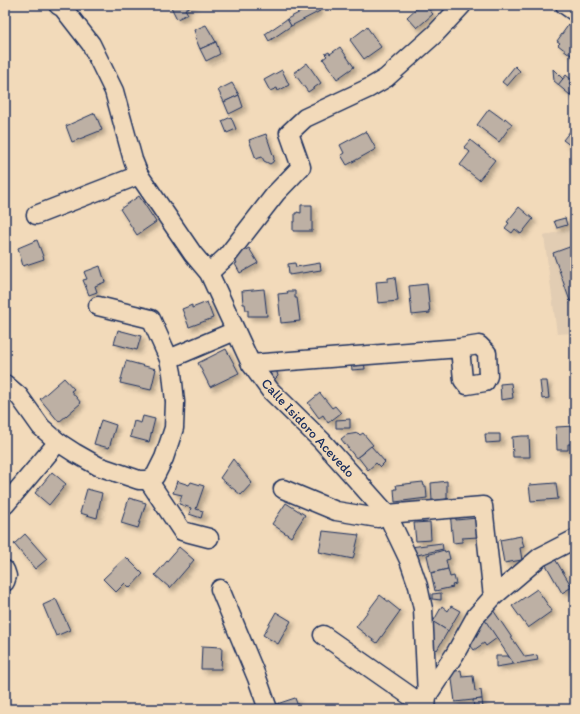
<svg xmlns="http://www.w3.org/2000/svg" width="580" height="714" viewBox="0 0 580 714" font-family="Itim,sans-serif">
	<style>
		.built { fill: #e2cdb3 }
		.building { fill: #bdb0a4; stroke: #1b2f5e; filter: url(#shadow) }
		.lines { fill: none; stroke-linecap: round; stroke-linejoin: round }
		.minor-casing { stroke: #1b2f5e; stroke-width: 21 }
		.minor { stroke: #f2daba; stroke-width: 18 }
		.labels { text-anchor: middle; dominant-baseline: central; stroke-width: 3; stroke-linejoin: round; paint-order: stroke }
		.street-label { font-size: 14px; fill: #1b2f5e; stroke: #f2daba }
	</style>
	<defs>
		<filter id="shadow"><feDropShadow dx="3.5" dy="3.5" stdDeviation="2" flood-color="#0004"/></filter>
	</defs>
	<rect width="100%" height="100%" fill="#f2daba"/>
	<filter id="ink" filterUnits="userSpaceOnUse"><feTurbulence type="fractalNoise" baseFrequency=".025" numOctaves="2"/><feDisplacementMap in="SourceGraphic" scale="8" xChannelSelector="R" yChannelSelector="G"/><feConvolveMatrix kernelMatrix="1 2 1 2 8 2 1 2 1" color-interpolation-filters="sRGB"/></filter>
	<g filter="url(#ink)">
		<polygon class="built" points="575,227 575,333 557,334 544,236"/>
		<g class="building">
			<polygon points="170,5 194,5 185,9 188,14 177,19"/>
			<polygon points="314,5 316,5 320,11 291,26 287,19"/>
			<polygon points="420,5 425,5 433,14 417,28 407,17"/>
			<polygon points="287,19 291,26 269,41 265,34"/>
			<polygon points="569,24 575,28 575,51 571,55 558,45 560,43 557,41"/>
			<polygon points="206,25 216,42 200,49 195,37 196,36 194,30"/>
			<polygon points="367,27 381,47 364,59 350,40"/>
			<polygon points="216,42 220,54 206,61 200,49"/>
			<polygon points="340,47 354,67 337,79 323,59 327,56 325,54 329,52 330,54"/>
			<polygon points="307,63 321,83 308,92 294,73"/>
			<polygon points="515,66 520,71 507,86 502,82"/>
			<polygon points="553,69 563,79 559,85 554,81"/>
			<polygon points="282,70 289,85 278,91 277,88 270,91 264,80"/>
			<polygon points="566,75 572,80 569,84 575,88 570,95 558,85"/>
			<polygon points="232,83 239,95 224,102 218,90"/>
			<polygon points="239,95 243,107 229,114 224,102"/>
			<polygon points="489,109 504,120 505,118 512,124 499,142 477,125"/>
			<polygon points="95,113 102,130 72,142 66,126"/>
			<polygon points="231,117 236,129 227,133 222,121"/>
			<polygon points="575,125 575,149 563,140"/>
			<polygon points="366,131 376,149 347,165 341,155 344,153 340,145"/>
			<polygon points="266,134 274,158 273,162 270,164 264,161 262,157 256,159 249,140"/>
			<polygon points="470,140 495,160 479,180 460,165 470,152 464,147"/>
			<polygon points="139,196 156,222 137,235 120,209"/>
			<polygon points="301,205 312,205 312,231 293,231 293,222 295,222 295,213 297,213 297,212 301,213"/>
			<polygon points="519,207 533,219 521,234 515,229 512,233 505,228 509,223 507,222"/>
			<polygon points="565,218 567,225 557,228 554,221"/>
			<polygon points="37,240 44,259 23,266 18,248"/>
			<polygon points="575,245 575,299 570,301 553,253"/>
			<polygon points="249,248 258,263 240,273 235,264 237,263 233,257"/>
			<polygon points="295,263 296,267 320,263 321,270 289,275 288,264"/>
			<polygon points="100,266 105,282 95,286 97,292 89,295 83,280 87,279 84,272"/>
			<polygon points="395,277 398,301 378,303 376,282 388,281 388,278"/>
			<polygon points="427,284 430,313 412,315 409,286"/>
			<polygon points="264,289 267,316 248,316 248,310 246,310 245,304 243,304 242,291"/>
			<polygon points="287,291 295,291 295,298 297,298 300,321 281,323 278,294 288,293"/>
			<polygon points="207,302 213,318 189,327 182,309 192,305 192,308"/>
			<polygon points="118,330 141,336 137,350 114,344"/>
			<polygon points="226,349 239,373 210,387 198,363"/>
			<polygon points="126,361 156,369 151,390 120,383"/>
			<polygon points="364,361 365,369 352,370 351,362"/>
			<polygon points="276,369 278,376 271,383 263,374 268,370"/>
			<polygon points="64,378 74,389 71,391 81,403 59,422 40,399"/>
			<polygon points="540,381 547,381 549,398 542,399"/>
			<polygon points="511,383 513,398 501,400 500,384"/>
			<polygon points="320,393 332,408 335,406 341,413 328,423 323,415 319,418 308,403"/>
			<polygon points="143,416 155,419 149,442 130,437 134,421 141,423"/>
			<polygon points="350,419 350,428 336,428 336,420"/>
			<polygon points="101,420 116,425 109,448 94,444"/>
			<polygon points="575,426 575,444 568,444 568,450 557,450 556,427"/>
			<polygon points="358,433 360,435 363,433 373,445 356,458 341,439 346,435"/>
			<polygon points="485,434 500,434 500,442 486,443"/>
			<polygon points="522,436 529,436 530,457 513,457 512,437"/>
			<polygon points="371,446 385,462 380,467 376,463 368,470 358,457"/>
			<polygon points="233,459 252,483 241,495 220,478"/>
			<polygon points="52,472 66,484 49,505 35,493"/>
			<polygon points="177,481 189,485 191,482 204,486 196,509 203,511 201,518 189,514 191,508 179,504 182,495 173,493"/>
			<polygon points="447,481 447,499 460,498 460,505 448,507 447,499 432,501 431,483"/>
			<polygon points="423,482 424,486 426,486 427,498 395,502 394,489 397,489 396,485"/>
			<polygon points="556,483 558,499 531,501 529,485"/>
			<polygon points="87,489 102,493 97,518 80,513"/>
			<polygon points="129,498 146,503 138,528 121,523"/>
			<polygon points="286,503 305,515 291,537 272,524"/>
			<polygon points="450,512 455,512 456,520 477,518 478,537 462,538 462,542 453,543"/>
			<polygon points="430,522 431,540 416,541 414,523"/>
			<polygon points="323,531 359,535 353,559 319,552"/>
			<polygon points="25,534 47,559 35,569 14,544"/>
			<polygon points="521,536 524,547 520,548 522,560 504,563 500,540"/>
			<polygon points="442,543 443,549 413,556 410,547"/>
			<polygon points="179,547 194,560 170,588 155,575"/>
			<polygon points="444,550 445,552 448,551 450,559 446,560 448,569 431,573 427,555"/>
			<polygon points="126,557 143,574 130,588 125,583 116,592 103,579"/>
			<polygon points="555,559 572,587 562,593 546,565"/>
			<polygon points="448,569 450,577 454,576 456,584 452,585 453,587 435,591 431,573"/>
			<polygon points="537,589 552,611 528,628 512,606"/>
			<polygon points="441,593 441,600 432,599 432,594"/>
			<polygon points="380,595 400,611 377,643 356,627"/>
			<polygon points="56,599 70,630 56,636 43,605"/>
			<polygon points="442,606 448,611 451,606 460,611 448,631 433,622"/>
			<polygon points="491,607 525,657 537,655 538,660 514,664 481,615"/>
			<polygon points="276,612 291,621 278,644 263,635"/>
			<polygon points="485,620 497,638 486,646 484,643 474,650 465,638 474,628"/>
			<polygon points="432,621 448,631 437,650 431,647"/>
			<polygon points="202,646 222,647 221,669 201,669"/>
			<polygon points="496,656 508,656 514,664 496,667"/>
			<polygon points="461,670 462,677 473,676 475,691 481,690 482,699 455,702 451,672"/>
			<polygon points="295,698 299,709 279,709 277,704"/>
			<polygon points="482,699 483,709 459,709 474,708 473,700"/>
		</g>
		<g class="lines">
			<g class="minor-casing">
				<g id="minor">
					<polyline points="58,5 63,8 91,44 114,91 133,160 139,175 193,254 209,273 251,364 270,390 322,441 387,514 409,560 418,586 423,609 427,696"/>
					<polyline points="565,5 575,12"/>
					<polyline points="36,215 139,175"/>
					<polyline points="209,273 228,255 276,193 301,167 289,133 305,118 369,88 386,78 435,34 462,5"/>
					<polyline points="98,306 151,319 169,359"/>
					<polyline points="251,364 460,348 479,345 487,353 488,376 485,382 467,385 463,380 460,348"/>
					<polyline points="5,384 19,396 41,427 58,442 75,453 98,466 139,480 148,480 155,476 164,458 174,428 175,402 172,373 169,359 235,331"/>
					<polyline points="148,480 182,531 209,538"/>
					<polyline points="283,489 336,511 378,518 387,514 483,506 493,597"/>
					<polyline points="5,505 58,442"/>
					<polyline points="5,570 7,576 5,582"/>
					<polyline points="220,589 257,678 268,709"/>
					<polyline points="323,635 426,707"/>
					<polyline points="426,709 427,696 455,654 476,616 493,597 540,557 575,539"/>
				</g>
			</g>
			<use href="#minor" class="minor"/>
		</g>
	</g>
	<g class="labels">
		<g class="street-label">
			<text transform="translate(308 428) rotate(47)">Calle Isidoro Acevedo</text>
		</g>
	</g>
	<rect width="580" height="714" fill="none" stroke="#f2daba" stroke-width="20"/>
	<rect x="10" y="10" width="560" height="694" fill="none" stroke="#1b2f5e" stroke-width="1.5" filter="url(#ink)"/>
</svg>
